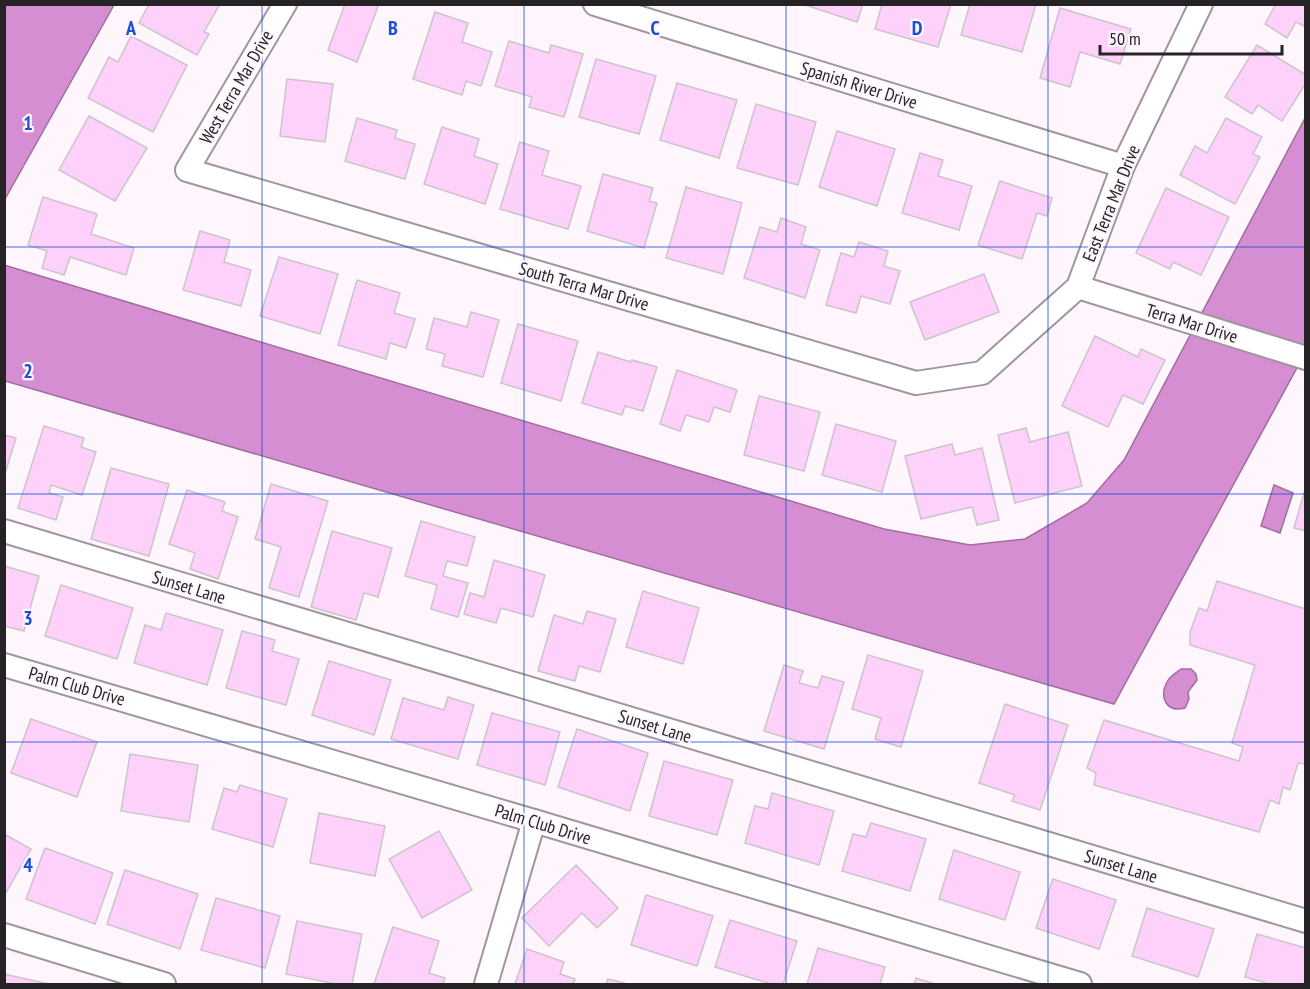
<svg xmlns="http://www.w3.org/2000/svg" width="1310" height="989" viewBox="0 0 1310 989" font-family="'PT Sans Narrow',sans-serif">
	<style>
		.water { fill: #d58ed2; stroke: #a06e9e; stroke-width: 1.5 }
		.building { fill: #fed1fb; stroke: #ccc3cb; stroke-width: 1.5 }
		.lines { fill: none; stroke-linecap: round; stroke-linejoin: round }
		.minor-casing { stroke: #9f969e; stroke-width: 26 }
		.minor { stroke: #fff; stroke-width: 22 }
		.grid { fill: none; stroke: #1d4ed8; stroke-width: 1.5; stroke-opacity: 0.55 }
		.labels { text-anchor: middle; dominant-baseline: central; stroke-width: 4.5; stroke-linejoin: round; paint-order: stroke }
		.street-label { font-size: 18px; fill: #262326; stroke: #fef5fd }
		.grid-label { font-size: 20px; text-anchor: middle; font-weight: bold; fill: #1d4ed8; stroke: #fef5fd; stroke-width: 4.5; stroke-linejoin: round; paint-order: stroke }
	</style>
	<rect width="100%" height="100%" fill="#fef5fd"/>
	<g class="water">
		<polygon points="5,4 114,5 5,199 4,5"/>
		<polygon points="1305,118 1305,353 1114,704 5,381 4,265 884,529 970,545 1025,539 1087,503 1124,460"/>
		<polygon points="1274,485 1293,493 1280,533 1261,526"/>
		<path d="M 1181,669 L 1191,669 L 1196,674 L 1197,680 L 1188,692 L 1189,699 L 1185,708 C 1166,713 1159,697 1167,682 C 1170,676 1176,673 1181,669 Z"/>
	</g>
	<g class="building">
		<polygon points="149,4 220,4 204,32 209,34 197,55 139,23"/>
		<polygon points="345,4 379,4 357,62 328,50"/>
		<polygon points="802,4 863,4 857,22"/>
		<polygon points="882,4 951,4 938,47 875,29"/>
		<polygon points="970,4 986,4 992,6 993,4 1036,4 1022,52 961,35"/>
		<polygon points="1276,4 1306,4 1306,27 1296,22 1287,38 1265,24"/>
		<polygon points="1060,8 1131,29 1120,64 1080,52 1070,87 1040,78"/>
		<polygon points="435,12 468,23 462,42 492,52 481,86 466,81 462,95 413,79"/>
		<polygon points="131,36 187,65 153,132 88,98 109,57 118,62"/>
		<polygon points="509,41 549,53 551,45 583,54 564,117 529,107 532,97 495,86"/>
		<polygon points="1257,45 1306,75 1306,83 1282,121 1258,105 1252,114 1225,97"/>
		<polygon points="596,59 656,76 639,134 579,117"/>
		<polygon points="287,79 333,84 325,142 280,136"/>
		<polygon points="677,83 737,100 719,158 660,140"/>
		<polygon points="756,104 816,122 798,185 737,168"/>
		<polygon points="89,116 147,148 115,201 59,170"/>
		<polygon points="357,118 397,130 395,138 415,144 405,179 345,161"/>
		<polygon points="1226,118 1262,137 1253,154 1260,157 1235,204 1180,175 1195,146 1207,153"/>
		<polygon points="442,127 479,139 474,156 498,164 485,204 424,184"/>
		<polygon points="837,131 895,149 877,206 819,187"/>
		<polygon points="520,142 549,151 542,175 581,186 568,229 500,209"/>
		<polygon points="920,153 943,160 938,176 972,186 959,230 902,213"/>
		<polygon points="603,174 653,188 649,201 657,203 644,248 587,231"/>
		<polygon points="1000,181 1052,198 1047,216 1037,213 1022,259 978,245"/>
		<polygon points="686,187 742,203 723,274 666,258"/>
		<polygon points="1166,188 1229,217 1201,275 1173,262 1170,269 1136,253"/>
		<polygon points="43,197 97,214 91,234 134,248 126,275 70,257 64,275 42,268 47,251 28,245"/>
		<polygon points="781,218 806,227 801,244 820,250 805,298 744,278 760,227 777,232"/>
		<polygon points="200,231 230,240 224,262 251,270 241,306 183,290"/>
		<polygon points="859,242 888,251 884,266 900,271 890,304 861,296 856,313 826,305 841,253 854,257"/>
		<polygon points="279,257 338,274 320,334 260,316"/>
		<polygon points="984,274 999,312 925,340 910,302"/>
		<polygon points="357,280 400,293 394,313 415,319 406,348 390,343 386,359 338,345"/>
		<polygon points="471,312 499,320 483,377 442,366 445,354 426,349 434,318 467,327"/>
		<polygon points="518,324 578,341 561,401 501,383"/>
		<polygon points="1095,336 1138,357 1141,349 1165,360 1143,404 1123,395 1108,427 1062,406"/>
		<polygon points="598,352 631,362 632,360 657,367 643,411 625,406 622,415 582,403"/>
		<polygon points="677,370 737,390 730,412 714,407 709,422 686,415 680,431 660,424"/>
		<polygon points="759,396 820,412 804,471 744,455"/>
		<polygon points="836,424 896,441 882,492 822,475"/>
		<polygon points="44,426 84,438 81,447 96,452 82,495 51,485 49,493 63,497 56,520 18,508"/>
		<polygon points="1026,428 1030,442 1068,432 1082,486 1015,503 998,435"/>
		<polygon points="4,435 16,438 4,477"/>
		<polygon points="952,444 955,455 982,448 999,520 977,525 972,507 921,519 905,456"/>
		<polygon points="111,468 169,484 149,556 91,539"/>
		<polygon points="271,484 328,501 299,597 269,588 281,547 255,539"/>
		<polygon points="1306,486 1306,531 1294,528"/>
		<polygon points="187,490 225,502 222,511 238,517 218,579 190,569 195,553 169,544"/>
		<polygon points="421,521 475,537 467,566 447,561 443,576 468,583 458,617 431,609 437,585 405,576"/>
		<polygon points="332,531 392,548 378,597 364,593 356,620 311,607"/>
		<polygon points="494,560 545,575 533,617 501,608 496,623 464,614 470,593 484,597"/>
		<polygon points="4,566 39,576 24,631 4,626"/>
		<polygon points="1217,581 1306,609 1306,762 1305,764 1298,763 1290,790 1283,787 1279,804 1270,800 1259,832 1094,785 1096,773 1087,768 1104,720 1239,761 1243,747 1232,743 1255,665 1190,645 1190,632 1199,608 1207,611"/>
		<polygon points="61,585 133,608 117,659 45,636"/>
		<polygon points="643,591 699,608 683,664 626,647"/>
		<polygon points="587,611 616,619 600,672 579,666 575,681 538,671 554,615 583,624"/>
		<polygon points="166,613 223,630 207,685 134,663 145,625 161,630"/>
		<polygon points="242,631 275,640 272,651 299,659 286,705 226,688"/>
		<polygon points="868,655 923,671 901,747 875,739 881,718 852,709"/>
		<polygon points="329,661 391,680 374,735 312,715"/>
		<polygon points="784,665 803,671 799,683 818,688 822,676 844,682 824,749 764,731"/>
		<polygon points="448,697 474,705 458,759 391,739 403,698 444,710"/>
		<polygon points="1005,704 1068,725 1040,810 1012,801 1015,795 979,783"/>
		<polygon points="492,713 560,732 545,785 477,765"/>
		<polygon points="31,719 97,742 77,797 11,773"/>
		<polygon points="577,729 648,753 630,811 558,787"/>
		<polygon points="130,754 198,765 189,822 121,811"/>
		<polygon points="664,761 733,780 717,835 649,816"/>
		<polygon points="240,785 287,799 273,847 212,829 224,788 237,792"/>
		<polygon points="772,793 834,811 819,865 745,843 755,806 768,809"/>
		<polygon points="319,813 385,826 375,876 310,863"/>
		<polygon points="871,823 926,839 910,891 842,871 853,834 866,837"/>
		<polygon points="439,831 472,890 422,918 389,859"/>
		<polygon points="4,834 31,849 4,896"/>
		<polygon points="45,848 113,873 95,924 26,899"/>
		<polygon points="954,850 1020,872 1005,920 939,899"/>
		<polygon points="576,865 618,908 597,928 582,913 549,946 522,918"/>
		<polygon points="125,870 198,894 180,949 107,924"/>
		<polygon points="1053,879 1116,900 1099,949 1036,928"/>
		<polygon points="646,895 713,916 697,966 631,945"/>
		<polygon points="216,898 280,916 265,968 201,950"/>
		<polygon points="1147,908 1214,929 1198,977 1132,956"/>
		<polygon points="730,920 797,941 783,984 771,984 715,967"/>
		<polygon points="297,921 362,934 352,984 336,984 286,974"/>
		<polygon points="393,927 439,941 429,973 445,978 443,984 374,984"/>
		<polygon points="1257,934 1306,948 1306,984 1270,984 1245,977"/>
		<polygon points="818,948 885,967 880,984 807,984"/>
		<polygon points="527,949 564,962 560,974 575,979 573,984 515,984"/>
		<polygon points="4,974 49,984 4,984"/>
		<polygon points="916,978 935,984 914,984"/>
		<polygon points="608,979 628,984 606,984"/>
	</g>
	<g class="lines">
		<g class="minor-casing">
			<g id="minor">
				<polyline points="285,4 187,170 916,383 982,373 1078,287 1123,166 1201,4"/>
				<polyline points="595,4 1123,166"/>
				<polyline points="1078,287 1306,358"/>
				<polyline points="4,531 1306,921"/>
				<polyline points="4,665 534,821 1080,984"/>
				<polyline points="4,935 164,984"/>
				<polyline points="486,984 534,821"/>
			</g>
		</g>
		<use href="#minor" class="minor"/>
	</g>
	<path class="grid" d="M 262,4 L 262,984M 524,4 L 524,984M 786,4 L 786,984M 1048,4 L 1048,984M 4,247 L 1306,247M 4,494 L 1306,494M 4,742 L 1306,742"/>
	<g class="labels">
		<g class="street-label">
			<text transform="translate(859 85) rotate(17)">Spanish River Drive</text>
			<text transform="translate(236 87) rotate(-60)">West Terra Mar Drive</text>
			<text transform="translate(1111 203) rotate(-68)">East Terra Mar Drive</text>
			<text transform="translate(584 286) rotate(16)">South Terra Mar Drive</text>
			<text transform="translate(1192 323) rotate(17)">Terra Mar Drive</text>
			<text transform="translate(189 587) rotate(17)">Sunset Lane</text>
			<text transform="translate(77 686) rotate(16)">Palm Club Drive</text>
			<text transform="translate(655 726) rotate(17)">Sunset Lane</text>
			<text transform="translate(543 824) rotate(17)">Palm Club Drive</text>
			<text transform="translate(1121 866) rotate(17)">Sunset Lane</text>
		</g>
	</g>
	<g class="grid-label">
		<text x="131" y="35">A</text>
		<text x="393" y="35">B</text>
		<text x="655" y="35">C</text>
		<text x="917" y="35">D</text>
		<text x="28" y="130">1</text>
		<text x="28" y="378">2</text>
		<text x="28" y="625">3</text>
		<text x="28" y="872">4</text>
	</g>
	<rect width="1310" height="989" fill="none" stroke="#262326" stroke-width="12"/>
	<path d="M1100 45v9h182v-9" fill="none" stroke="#262326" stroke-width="3"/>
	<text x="1109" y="45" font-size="18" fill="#262326" stroke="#fef5fd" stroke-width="4.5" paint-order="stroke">50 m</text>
</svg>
